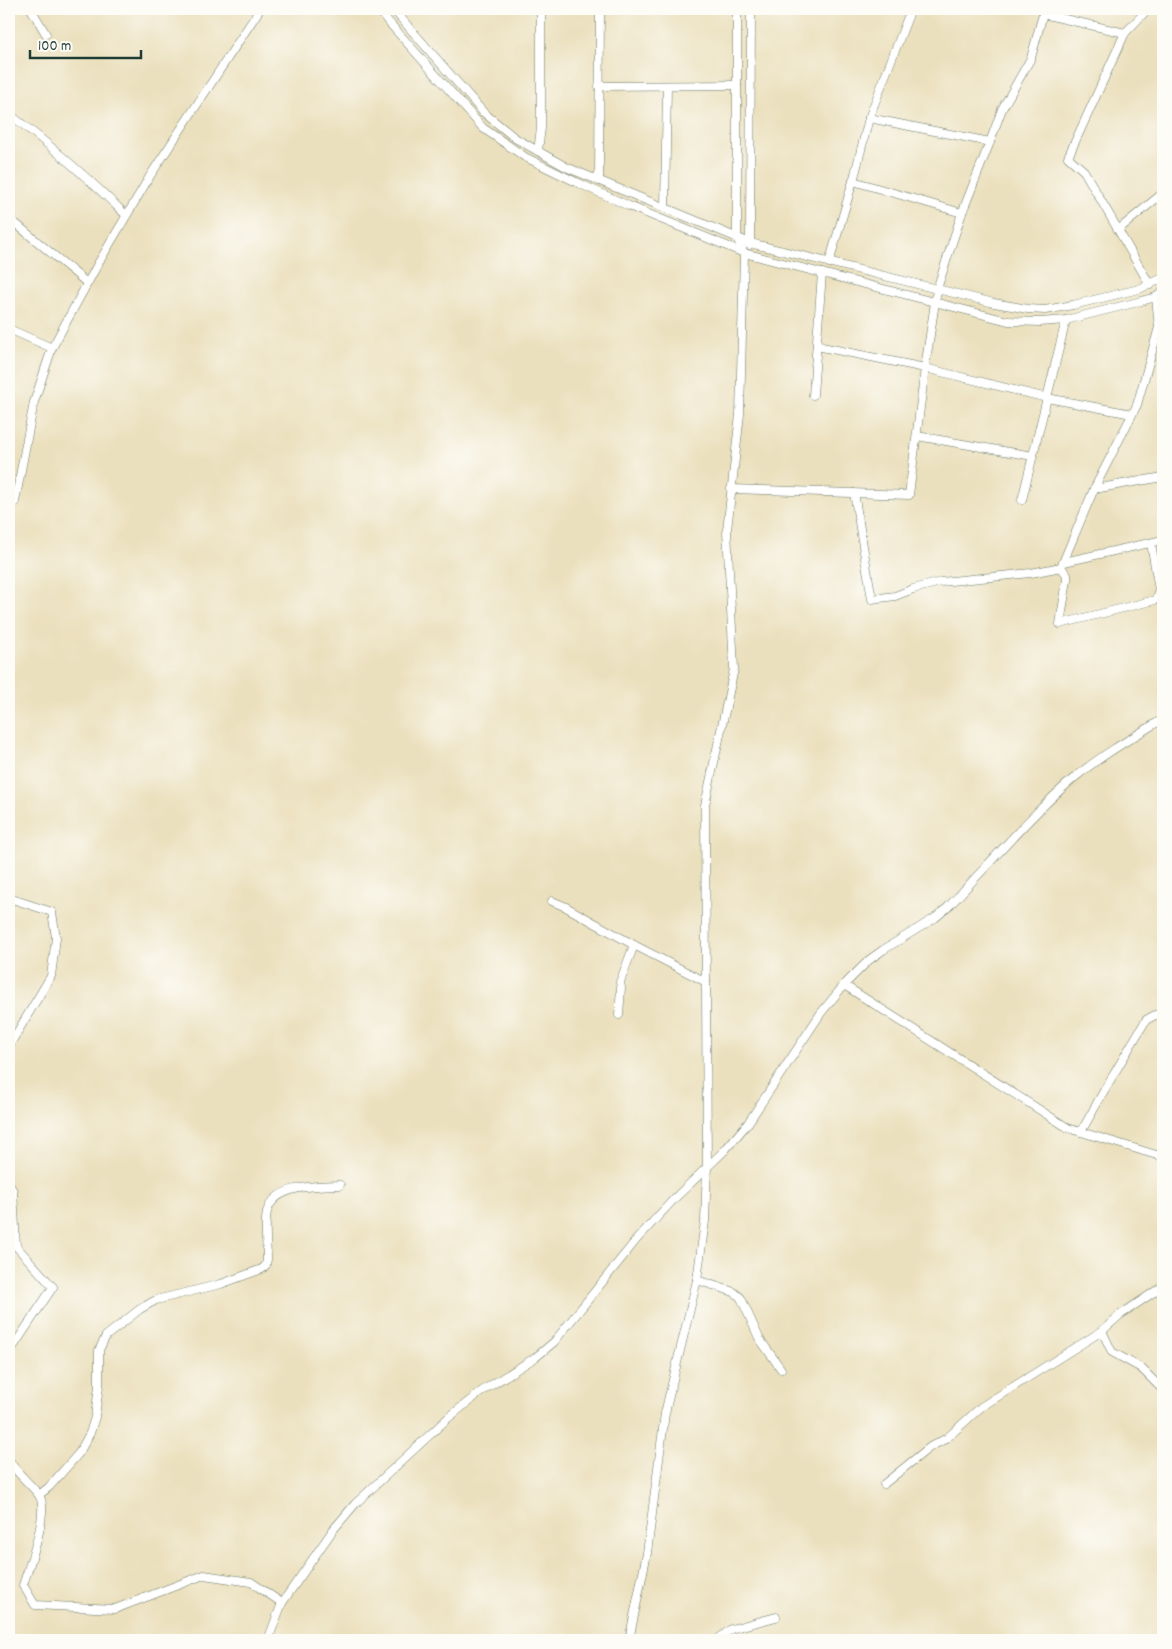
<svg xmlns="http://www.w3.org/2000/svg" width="1172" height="1649" viewBox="0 0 1172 1649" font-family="Dekko,sans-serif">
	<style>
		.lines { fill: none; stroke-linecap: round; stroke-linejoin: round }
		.minor-casing { stroke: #667664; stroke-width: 9 }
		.minor { stroke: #fff; stroke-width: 8 }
	</style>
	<rect width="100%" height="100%" fill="#fdfcf7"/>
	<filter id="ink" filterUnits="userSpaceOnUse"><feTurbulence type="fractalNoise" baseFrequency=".02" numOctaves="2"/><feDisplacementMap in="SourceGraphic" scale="10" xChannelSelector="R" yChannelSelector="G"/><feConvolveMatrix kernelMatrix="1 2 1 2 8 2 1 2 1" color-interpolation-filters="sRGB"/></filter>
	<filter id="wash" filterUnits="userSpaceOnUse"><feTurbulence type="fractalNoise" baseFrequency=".0096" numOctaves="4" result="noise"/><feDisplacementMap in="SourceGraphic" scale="20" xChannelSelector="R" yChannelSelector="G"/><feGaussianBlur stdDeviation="1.12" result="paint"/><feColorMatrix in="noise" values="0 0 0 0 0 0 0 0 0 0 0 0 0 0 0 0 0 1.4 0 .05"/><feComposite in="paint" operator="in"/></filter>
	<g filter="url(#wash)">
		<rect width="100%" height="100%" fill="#ebe0bd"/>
	</g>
	<g filter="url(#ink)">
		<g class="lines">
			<g class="minor-casing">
				<g id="minor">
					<polyline points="31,9 46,34"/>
					<polyline points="377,9 483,128 525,157 576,182 629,206 744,253 1008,321 1040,322 1066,320 1134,303 1156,297 1163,292"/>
					<polyline points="393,9 483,112 515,138 566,167 750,243 994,303 1028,309 1045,310 1073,305 1139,289 1163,278"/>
					<polyline points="1148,9 1125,33 1068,157 1084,171 1150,285"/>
					<polyline points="599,86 737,85"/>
					<path d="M 9,114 C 51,145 89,179 126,215"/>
					<polyline points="869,118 990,142"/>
					<polyline points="538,151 541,128 541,9"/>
					<polyline points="599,181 600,9"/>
					<polyline points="853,181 962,213"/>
					<polyline points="665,208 667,86"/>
					<polyline points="9,218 87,283"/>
					<polyline points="1118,230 1163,193"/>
					<polyline points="749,245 750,243 751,9"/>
					<polyline points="829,263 855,174 869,118 911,9"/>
					<polyline points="9,329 52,348"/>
					<polyline points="817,346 925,368 1047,398 1132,414"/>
					<polyline points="813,395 822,273"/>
					<polyline points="917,436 1033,456"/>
					<polyline points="731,489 909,495 925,368 937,289 962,213 990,142 1002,109 1031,58 1043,14 1125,33"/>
					<polyline points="1094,489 1163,477"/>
					<polyline points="854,493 872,599 895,596 913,589 941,582 1031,573 1061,567 1094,489 1137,405 1159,327 1156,297"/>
					<polyline points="1022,500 1066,320"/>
					<polyline points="15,502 34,402 52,348 99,262 150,176 260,9"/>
					<polyline points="1064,562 1163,540"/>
					<polyline points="1061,567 1067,575 1067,580 1060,624 1155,600 1159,595 1159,590 1151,543"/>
					<polyline points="9,898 52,912 56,938 51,976 9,1046"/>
					<polyline points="552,901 566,907 634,945 706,982"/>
					<polyline points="844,985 1068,1128 1163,1157"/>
					<polyline points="619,1015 621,988 620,982 634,945"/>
					<polyline points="1081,1132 1105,1089 1146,1020 1155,1015 1163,1015"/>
					<polyline points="9,1184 13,1191 16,1246 53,1287 9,1353"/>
					<polyline points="697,1280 734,1292 741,1298 759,1338 781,1369"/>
					<polyline points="1102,1331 1112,1352 1141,1368 1163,1390"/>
					<path d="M 9,1460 C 16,1473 30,1483 39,1495 C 50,1511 29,1566 23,1585 L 35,1605 L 115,1609 L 204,1575 L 251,1582 L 282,1603"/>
					<polyline points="884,1484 930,1447 947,1438 981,1407 1102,1331 1120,1315 1163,1286"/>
					<path d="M 39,1495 L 49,1487 L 79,1453 L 90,1433 L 95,1417 L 99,1386 L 99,1350 L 106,1336 L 140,1309 L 156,1300 L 221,1284 L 262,1269 L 266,1265 L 267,1259 C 267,1244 264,1226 267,1212 C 274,1184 318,1186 340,1185"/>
					<path d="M 268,1640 L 282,1603 L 333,1530 L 355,1504 L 448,1418 L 482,1391 L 536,1357 L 554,1342 L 637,1239 L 674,1199 L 725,1150 L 748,1123 L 821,1013 L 844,985 L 869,960 L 883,950 L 935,918 L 947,908 C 988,866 1029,816 1074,778 C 1102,755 1133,737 1163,719"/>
					<polyline points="629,1640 647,1553 665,1413 697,1280 705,1221 707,1167 705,805 734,669 727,530 740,414 744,253 737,238 737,9"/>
					<polyline points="717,1640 731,1629 776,1617"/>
				</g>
			</g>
			<use href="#minor" class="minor"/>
		</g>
	</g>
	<rect width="1172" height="1649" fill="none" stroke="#fdfcf7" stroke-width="30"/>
	<path d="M30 50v8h111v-8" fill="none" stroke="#1f3d34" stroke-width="2.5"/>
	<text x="38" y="50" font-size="15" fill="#1f3d34" stroke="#fdfcf7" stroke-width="4" paint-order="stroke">100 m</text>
</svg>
